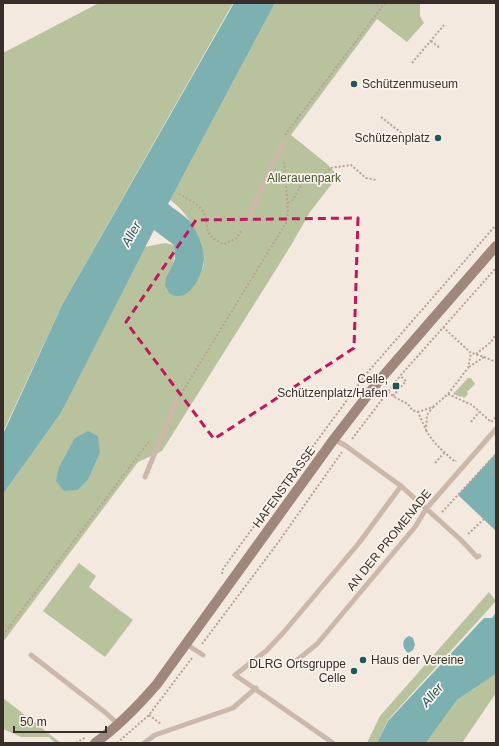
<svg xmlns="http://www.w3.org/2000/svg" width="499" height="746" viewBox="0 0 499 746" font-family="Arial,sans-serif">
	<style>
		.green { fill: #b8c39e; fill-rule: evenodd }
		.water { fill: #7db1b1 }
		.lines { fill: none; stroke-linecap: round; stroke-linejoin: round }
		.path { stroke: #b8a294; stroke-width: 2; stroke-dasharray: 2 2; stroke-linecap: butt }
		.lane { stroke: #ccb8aa; stroke-width: 5 }
		.secondary { stroke: #a0877b; stroke-width: 10 }
		.marked { fill: none; stroke: #c2185b; stroke-width: 3; stroke-dasharray: 8 5; stroke-linejoin: round }
		.poi-dot { fill: #1e5a5c; stroke: #faf3ec; stroke-width: 1.5 }
		.labels { text-anchor: middle; dominant-baseline: central; stroke-width: 3.5; stroke-linejoin: round; paint-order: stroke }
		.poi-label { font-size: 12px; fill: #392e2a; stroke: #faf3ec; text-anchor: end }
		.park-label { font-size: 12px; fill: #4a582d; stroke: #faf3ec }
		.street-label { font-size: 12px; fill: #392e2a; stroke: #faf3ec }
		.water-label { font-size: 13px; font-style: italic; fill: #1e5a5c; stroke: #faf3ec }
	</style>
	<rect width="100%" height="100%" fill="#f3e9df"/>
	<g class="green">
		<polygon points="99,3 233,3 62,305 3,432 3,53"/>
		<path d="M 275,3 L 420,3 L 420,16 L 424,23 L 407,42 L 377,19 L 291,135 L 327,164 L 338,176 L 310,212 L 290,247 L 162,451 L 138,462 L 3,642 L 3,494 L 61,413 L 144,247 L 165,243 L 174,245 C 175,259 174,265 166,277 L 179,296 C 188,293 193,289 197,281 C 201,273 205,265 204,257 C 202,238 186,210 170,200 ZM 100,453 L 88,480 L 78,490 Z"/>
		<polygon points="468,378 471,378 475,384 467,392 468,394 464,398 462,396 461,397 453,394"/>
		<polygon points="79,563 96,576 89,587 133,620 105,657 43,611"/>
		<polygon points="489,592 496,601 388,720 377,743 367,743 380,716"/>
		<polygon points="496,674 496,693 462,743 426,743 457,700"/>
		<polygon points="3,698 61,743 55,743 49,737 21,737 3,729"/>
	</g>
	<g class="water">
		<path d="M 234,3 L 275,3 L 168,204 C 175,210 186,216 192,224 C 198,234 204,248 204,259 C 203,272 194,295 179,296 C 177,297 173,295 170,294 L 165,286 L 166,277 L 171,268 L 175,259 L 174,245 L 154,230 L 61,413 L 3,494 L 3,434 L 62,305 Z"/>
		<polygon points="88,431 98,436 100,453 88,480 78,490 64,491 56,481 59,467 75,438"/>
		<polygon points="496,453 496,531 458,495"/>
		<polygon points="496,612 496,674 457,700 426,743 377,743 388,721 484,618 492,618"/>
		<path d="M 409,636 L 413,638 L 415,645 L 413,650 L 408,653 C 402,648 401,639 409,636 Z"/>
	</g>
	<g class="lines">
		<g class="path">
			<polyline points="431,41 440,48"/>
			<polyline points="412,63 444,25"/>
			<polyline points="381,117 404,135"/>
			<polyline points="285,135 385,3"/>
			<path d="M 179,194 C 186,198 195,202 201,209 C 213,223 198,234 224,244 L 236,239 L 241,231"/>
			<polyline points="288,203 293,200 304,180 323,177 330,168 351,165 366,178 376,180"/>
			<polyline points="443,327 471,353 468,368 448,394"/>
			<polyline points="476,354 491,342 496,334"/>
			<polyline points="484,357 496,362"/>
			<polyline points="469,367 484,357 472,353"/>
			<polyline points="388,392 396,398 408,404 412,410 418,412 426,430 427,415 433,407 418,412"/>
			<polyline points="181,394 287,221 288,211 284,161"/>
			<polyline points="393,396 406,381 400,376"/>
			<polyline points="433,407 448,394 472,405 491,422 495,418 496,419"/>
			<polyline points="471,422 479,412"/>
			<path d="M 426,430 C 433,443 444,452 455,462 L 456,461"/>
			<polyline points="352,439 400,376 496,268"/>
			<polyline points="435,463 444,453"/>
			<polyline points="492,474 496,470"/>
			<polyline points="442,512 496,454"/>
			<polyline points="468,534 484,519"/>
			<polyline points="222,574 223,569 241,544 367,373 496,225"/>
			<polyline points="3,635 150,440"/>
			<polyline points="202,644 277,544 342,452"/>
			<polyline points="149,715 161,724"/>
			<polyline points="76,743 86,737"/>
			<polyline points="117,743 149,715 192,658"/>
			<polyline points="221,743 222,743"/>
		</g>
		<g class="lane">
			<polyline points="245,225 283,143"/>
			<polyline points="334,439 346,446 401,486 461,540 477,557 479,556"/>
			<polyline points="145,477 176,402"/>
			<polyline points="186,644 203,655"/>
			<polyline points="31,655 106,713 119,725"/>
			<polyline points="296,661 317,644 415,527 426,509 496,429"/>
			<polyline points="144,743 155,735 233,708 256,688"/>
			<polyline points="333,743 235,675 266,651 283,633 359,543 401,486"/>
		</g>
		<path class="secondary" d="M 95,743 C 119,726 138,706 157,684 L 334,439 L 377,383 L 496,246"/>
	</g>
	<path class="marked" d="M 358,218 L 354,348 L 214,439 L 126,322 L 196,220 Z"/>
	<g class="poi-dot">
		<circle cx="354" cy="84" r="4"/>
		<circle cx="438" cy="138" r="4"/>
		<rect x="392" y="382" width="8" height="8" rx="2"/>
		<circle cx="363" cy="660" r="4"/>
		<circle cx="354" cy="671" r="4"/>
	</g>
	<g class="labels">
		<g class="poi-label">
			<text x="362" y="84" text-anchor="start">Schützenmuseum</text>
			<text x="430" y="138">Schützenplatz</text>
			<text x="388" y="379">Celle,<tspan x="388" dy="14">Schützenplatz/Hafen</tspan></text>
			<text x="371" y="660" text-anchor="start">Haus der Vereine</text>
			<text x="346" y="664">DLRG Ortsgruppe<tspan x="346" dy="14">Celle</tspan></text>
		</g>
		<g class="park-label">
			<text x="304" y="178">Allerauenpark</text>
		</g>
		<g class="street-label">
			<text transform="translate(284 487) rotate(-54)">HAFENSTRASSE</text>
			<text transform="translate(389 540) rotate(-51)">AN DER PROMENADE</text>
		</g>
		<g class="water-label">
			<text transform="translate(131 234) rotate(-61)">Aller</text>
			<text transform="translate(432 695) rotate(-50)">Aller</text>
		</g>
	</g>
	<rect width="499" height="746" fill="none" stroke="#392e2a" stroke-width="8"/>
	<path d="M14 726v6h92v-6" fill="none" stroke="#392e2a" stroke-width="2"/>
	<text x="20" y="726" font-size="12" fill="#392e2a" stroke="#faf3ec" stroke-width="3" paint-order="stroke">50 m</text>
</svg>
